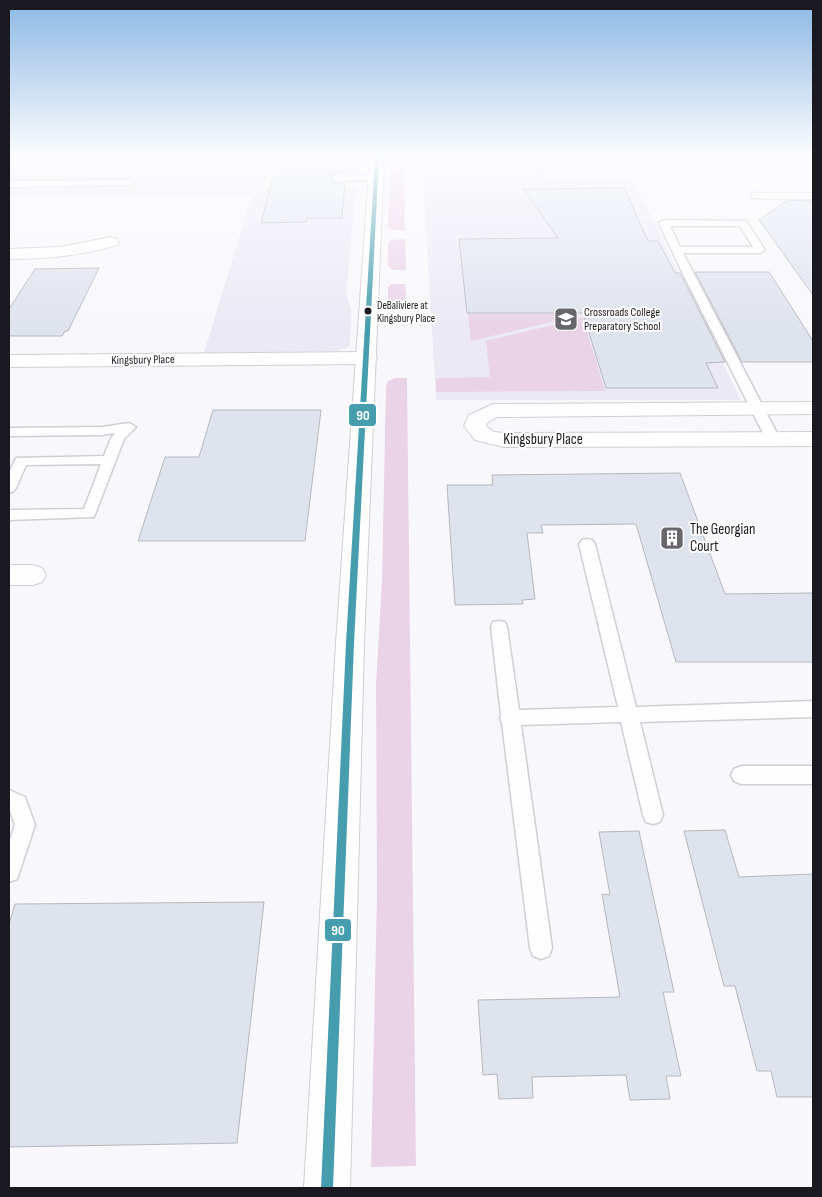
<svg xmlns="http://www.w3.org/2000/svg" width="822" height="1197" viewBox="0 0 822 1197" font-family="'Sofia Sans Condensed',sans-serif">
	<style>
		.built { fill: #ebe9f4 }
		.green { fill: #ead3e7 }
		.building { fill: #dfe3ee; stroke: #b7b8bd }
		.lines { fill: none; stroke-linecap: round; stroke-linejoin: round }
		.service-casing { stroke: #cfcfd4; stroke-width: 3 }
		.minor-casing { stroke: #cfcfd4; stroke-width: 2 }
		.secondary-casing { stroke: #cfcfd4; stroke-width: 2 }
		.service { fill: #fefeff; fill-rule: evenodd }
		.minor { fill: #fefeff; fill-rule: evenodd }
		.secondary { fill: #fefeff; fill-rule: evenodd }
		.bus-1-casing { stroke: #fff; stroke-width: 3 }
		.bus-1 { fill: #469dad; fill-rule: evenodd }
		.bus-dot { fill: #1a1920; stroke: #fff; stroke-width: 2 }
		.labels { text-anchor: middle; dominant-baseline: central; stroke-width: 4; stroke-linejoin: round; paint-order: stroke }
		.far-bus-label { font-size: 11px; fill: #1a1920; stroke: #fff; text-anchor: start }
		.far-poi-label { font-size: 12px; fill: #1a1920; stroke: #fff; text-anchor: start }
		.far-street-label { font-size: 12px; fill: #1a1920; stroke: #fff }
		.street-label { font-size: 15px; fill: #1a1920; stroke: #fff }
		.poi-label { font-size: 15px; fill: #1a1920; stroke: #fff; text-anchor: start }
		.line-badge { stroke: #fff; stroke-width: 2 }
		.badge-label { font-size: 14px; text-anchor: middle; font-weight: bold; fill: #fff }
	</style>
	<rect width="100%" height="100%" fill="#f8f8fc"/>
	<g class="built">
		<polygon points="9,158 358,158 357,172 268,172 263,187 356,187 346,294 351,308 350,345 347,348 335,351 204,353 252,195 9,197"/>
		<polygon points="422,158 539,158 546,179 632,178 741,400 436,400"/>
	</g>
	<g class="green">
		<polygon points="390,158 404,158 405,230 392,230 388,227"/>
		<polygon points="405,239 406,270 393,270 388,266 388,243 391,240"/>
		<polygon points="391,284 405,284 407,311 388,311 388,287"/>
		<polygon points="468,314 575,314 576,316 471,341"/>
		<polygon points="580,318 583,318 605,391 436,392 436,378 490,377 486,341 553,325 557,328 569,325 567,321"/>
		<polygon points="395,378 407,378 416,1166 371,1167 377,894 376,684 382,581 386,386 388,381"/>
	</g>
	<g class="building">
		<polygon points="346,171 346,173 335,174 330,178 336,183 345,183 342,218 307,218 306,222 261,223 273,177 279,177 281,172"/>
		<polygon points="624,188 648,241 658,241 675,273 680,273 725,362 706,363 718,388 606,388 583,313 467,313 459,239 558,238 523,189"/>
		<polygon points="788,200 813,201 813,295 759,220"/>
		<polygon points="99,268 68,331 65,331 62,336 9,336 9,309 35,269"/>
		<polygon points="695,272 769,272 813,341 813,362 742,362"/>
		<polygon points="213,410 321,410 305,541 138,541 165,457 199,457"/>
		<polygon points="680,473 725,594 813,593 813,662 676,662 636,524 541,525 543,533 527,533 535,599 522,600 523,604 455,605 447,485 493,485 492,475"/>
		<polygon points="725,830 739,877 813,874 813,1097 777,1097 771,1071 757,1071 735,986 724,986 684,831"/>
		<polygon points="639,831 674,992 663,992 681,1076 666,1076 670,1099 630,1100 626,1075 532,1077 533,1098 499,1099 497,1074 483,1075 478,1000 620,997 602,894 610,895 599,832"/>
		<polygon points="264,902 237,1143 9,1147 9,924 15,904"/>
	</g>
	<g class="lines">
		<g class="service-casing">
			<g id="service">
				<polygon points="557,158 565,158 567,163 675,163 679,166 675,169 564,169 560,166"/>
				<polygon points="376,175 380,178 379,180 336,181 332,178 336,175"/>
				<polygon points="129,180 132,181 132,185 9,187 9,181"/>
				<polygon points="755,193 813,193 813,199 752,198 752,194"/>
				<path d="M 664,220 L 746,221 L 765,250 L 760,253 L 683,253 L 780,439 L 778,442 L 773,443 L 766,439 L 683,274 L 659,223 ZM 670,226 L 740,226 L 753,247 L 680,247 Z"/>
				<polygon points="129,423 136,427 124,439 94,517 9,520 9,510 84,509 101,464 26,465 16,488 14,491 9,493 9,473 16,458 104,456 111,438 115,433 102,435 9,436 9,428 102,427"/>
				<polygon points="587,539 592,540 595,544 636,707 813,701 813,717 640,722 663,815 660,822 653,824 646,822 643,815 621,722 521,725 552,948 549,956 541,959 533,956 530,948 502,723 500,718 501,715 491,627 493,622 499,621 505,622 507,627 519,710 618,707 579,544 582,540"/>
				<polygon points="741,766 813,766 813,784 741,784 734,781 731,775 734,769"/>
				<polygon points="9,790 25,797 35,825 17,879 9,882 9,842 15,825 9,808"/>
			</g>
		</g>
		<g class="minor-casing">
			<g id="minor">
				<path d="M 111,237 L 117,239 L 119,242 L 117,245 C 81,256 46,259 9,259 L 9,249 L 60,247 Z"/>
				<polygon points="367,352 374,354 377,358 374,362 367,364 9,367 9,355"/>
				<polygon points="813,402 813,414 497,417 487,423 486,426 494,432 504,433 813,432 813,446 504,447 475,440 464,426 469,415 493,404"/>
				<polygon points="9,565 33,565 42,568 46,575 42,582 33,585 9,585"/>
			</g>
		</g>
		<g class="secondary-casing">
			<polygon id="secondary" points="370,158 384,158 364,643 350,1188 304,1188 336,643"/>
		</g>
		<use href="#service" class="service"/>
		<use href="#minor" class="minor"/>
		<use href="#secondary" class="secondary"/>
		<g class="bus-1-casing">
			<polygon id="bus-1" points="375,158 379,158 354,643 333,1188 321,1188 346,643"/>
		</g>
		<use href="#bus-1" class="bus-1"/>
	</g>
	<linearGradient id="sky" x2="0" y2="1"><stop stop-color="#8cb8e4"/><stop offset="0.48" stop-color="#fcfcfe"/><stop offset="1" stop-color="#fcfcfe" stop-opacity="0"/></linearGradient>
	<rect width="822" height="326" fill="url(#sky)"/>
	<defs>
		<g id="school-square" transform="scale(1.25)"><rect x="-9" y="-9" width="18" height="18" rx="4" fill="#68676d" stroke="#fff"/><path d="M0-5L7-2L0 1L-7-2ZM-4 1L0 2.5L4 1V4Q0 6-4 4Z" fill="#fff"/></g>
		<g id="building-square" transform="scale(1.25)"><rect x="-9" y="-9" width="18" height="18" rx="4" fill="#68676d" stroke="#fff"/><path d="M-4-6H4V6H1V3H-1V6H-4ZM-2.5-4.3h1.7v1.8h-1.7ZM.8-4.3h1.7v1.8H.8ZM-2.5-1h1.7V.8h-1.7ZM.8-1h1.7V.8H.8Z" fill="#fff"/></g>
	</defs>
	<g fill-rule="evenodd">
		<use href="#school-square" x="566" y="319"/>
		<use href="#building-square" x="672" y="538"/>
	</g>
	<circle class="bus-dot" cx="368" cy="311" r="4.5"/>
	<g class="labels">
		<g class="far-bus-label">
			<text x="377" y="305">DeBaliviere at<tspan x="377" dy="13">Kingsbury Place</tspan></text>
		</g>
		<g class="far-poi-label">
			<text x="584" y="312">Crossroads College<tspan x="584" dy="14">Preparatory School</tspan></text>
		</g>
		<g class="far-street-label">
			<text transform="translate(143 360) rotate(-1)">Kingsbury Place</text>
		</g>
		<g class="street-label">
			<text x="543" y="439">Kingsbury Place</text>
		</g>
		<g class="poi-label">
			<text x="690" y="529">The Georgian<tspan x="690" dy="17">Court</tspan></text>
		</g>
	</g>
	<g class="line-badge">
		<rect x="348" y="403" width="29" height="24" rx="5" fill="#469dad"/>
		<rect x="324" y="918" width="28" height="24" rx="5" fill="#469dad"/>
	</g>
	<g class="badge-label">
		<text x="363" y="420">90</text>
		<text x="338" y="935">90</text>
	</g>
	<rect width="822" height="1197" fill="none" stroke="#1a1920" stroke-width="20"/>
</svg>
